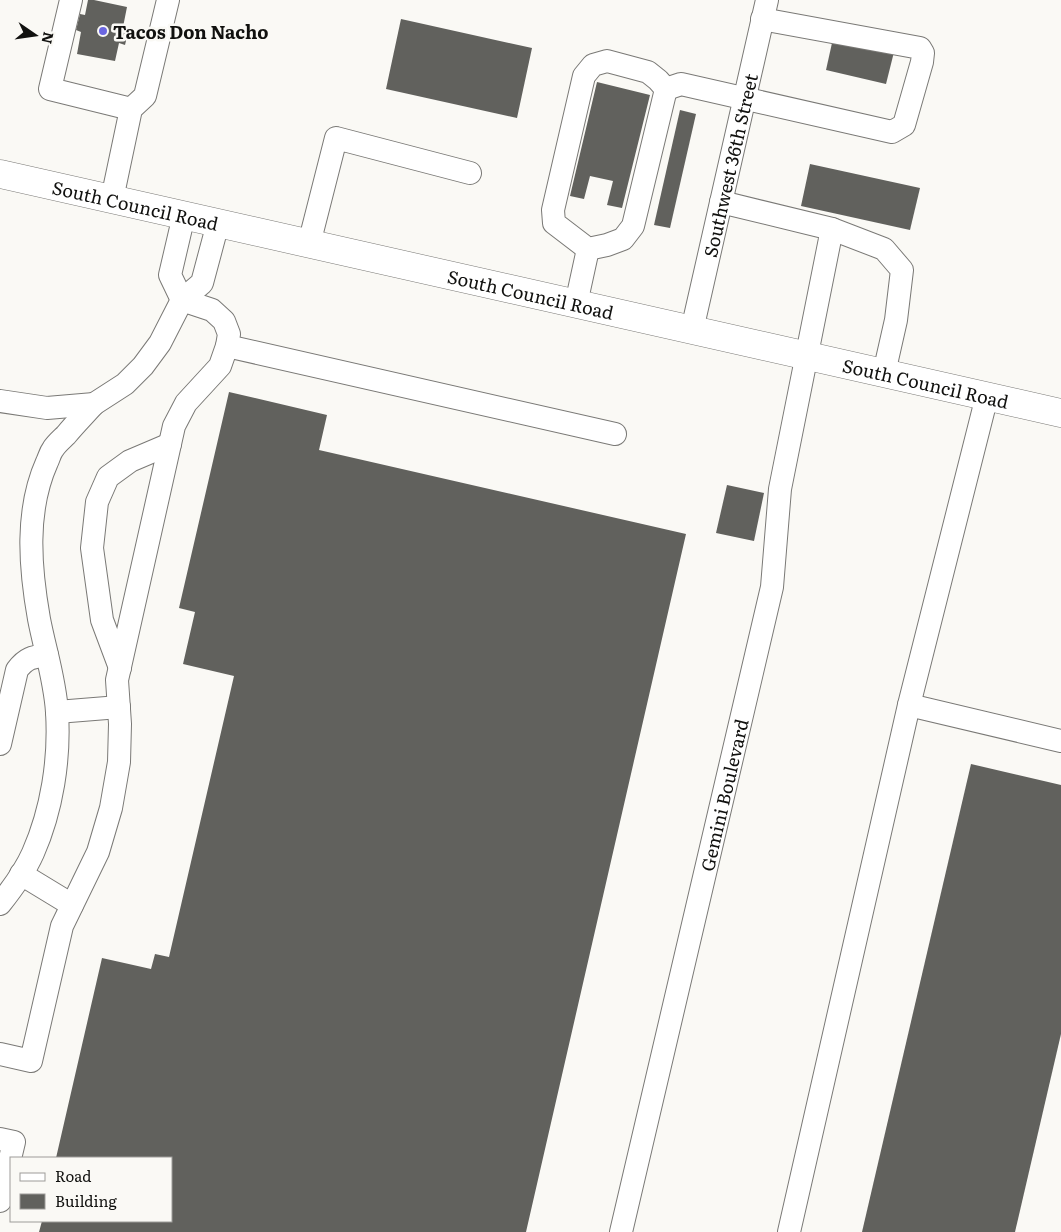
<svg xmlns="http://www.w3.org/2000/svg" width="1061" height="1232" viewBox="0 0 1061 1232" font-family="Literata,serif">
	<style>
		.building { fill: #61615d }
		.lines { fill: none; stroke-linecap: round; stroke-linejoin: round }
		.minor-casing { stroke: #7a7976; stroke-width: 24 }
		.major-casing { stroke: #7a7976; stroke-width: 29 }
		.minor { stroke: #fff; stroke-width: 22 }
		.major { stroke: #fff; stroke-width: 28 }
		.poi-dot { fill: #6b66e0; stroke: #faf9f5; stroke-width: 2 }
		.labels { text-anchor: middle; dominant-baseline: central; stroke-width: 5; stroke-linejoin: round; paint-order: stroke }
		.poi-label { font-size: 18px; font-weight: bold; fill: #11110f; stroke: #faf9f5; text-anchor: start }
		.street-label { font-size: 18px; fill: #11110f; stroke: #faf9f5 }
	</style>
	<rect width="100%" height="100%" fill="#faf9f5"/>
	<g class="building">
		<polygon points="88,0 94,0 127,7 123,27 129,28 125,45 119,43 115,61 77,54 81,32 76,30 80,14 85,15"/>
		<polygon points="401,19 532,48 517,118 386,89"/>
		<polygon points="834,34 895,48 886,84 826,70"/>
		<polygon points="597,82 650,95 622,208 607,205 613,181 590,176 584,199 570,196"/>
		<polygon points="680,110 696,114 670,228 654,225"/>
		<polygon points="810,164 920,188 910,230 801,206"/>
		<polygon points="229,392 327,415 319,450 686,534 526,1232 39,1232 42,1221 171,1221 171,1158 56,1158 102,958 151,969 155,954 169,957 234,676 183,664 195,612 179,608"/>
		<polygon points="727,485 764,493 754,541 716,533"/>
		<polygon points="971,764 1061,785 1061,1034 1015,1232 862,1232"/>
	</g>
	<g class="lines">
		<g class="minor-casing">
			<g id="minor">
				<polyline points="71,0 50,89 131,109"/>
				<polygon points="607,61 648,72 658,80 666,89 633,226 623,239 607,245 588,249 554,223 553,210 584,76 593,65"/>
				<polyline points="666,89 681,84 892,132 904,125 922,62 923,53 920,48 762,19"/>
				<polyline points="112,199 131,109 145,96 168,0"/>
				<polyline points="832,229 884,249 902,270 896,320 884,373"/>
				<polyline points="309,244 336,138 470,173"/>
				<polyline points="576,304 588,249"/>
				<path id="s1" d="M 692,330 L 767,0"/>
				<polyline points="227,346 615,434"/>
				<polyline points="0,401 47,408 94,404 125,384 143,366 160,343 182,300 202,283 218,223"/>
				<polyline points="120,668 102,620 92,548 97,502 108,477 130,461 170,444"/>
				<polyline points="909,705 1061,741"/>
				<polyline points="57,712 119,707"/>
				<path d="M 0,744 L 17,670 C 26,658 32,657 47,655"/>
				<polyline points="21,874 72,905"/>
				<path d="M 0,904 C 12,889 25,871 33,853 C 52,810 60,759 57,712 C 55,680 45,650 39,619 C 30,568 25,511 47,462 C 49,458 50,453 53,449 C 56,444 62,439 66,435 C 75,424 85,414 94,404"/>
				<polyline points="0,1054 31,1061 62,926 98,852 111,808 119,762 120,724 117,680 174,426 186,403 220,366 227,346 229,334 224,321 212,310 182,300 170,275 184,215"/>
				<polyline points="0,1139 14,1142 0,1201"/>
				<path id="s2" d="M 621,1232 L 772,587 L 780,489 L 832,229 L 721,202"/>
				<polyline points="789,1232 909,705 987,396"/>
			</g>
		</g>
		<g class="major-casing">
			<g id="major">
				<path id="s3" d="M 0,174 L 1061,413"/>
			</g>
		</g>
		<use href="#minor" class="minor"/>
		<use href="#major" class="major"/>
	</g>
	<circle class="poi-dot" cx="103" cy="31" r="5"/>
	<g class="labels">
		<g class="poi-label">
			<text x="113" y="31">Tacos Don Nacho</text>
		</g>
		<g class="street-label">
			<text stroke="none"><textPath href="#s1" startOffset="169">Southwest 36th Street</textPath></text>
			<text stroke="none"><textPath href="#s3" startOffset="139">South Council Road</textPath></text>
			<text stroke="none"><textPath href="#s3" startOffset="544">South Council Road</textPath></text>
			<text stroke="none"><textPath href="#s3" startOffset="949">South Council Road</textPath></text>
			<text stroke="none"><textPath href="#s2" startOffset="449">Gemini Boulevard</textPath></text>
		</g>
	</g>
	<rect x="10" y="1157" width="162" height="65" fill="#faf9f5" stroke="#9d9c99"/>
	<rect x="20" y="1173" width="25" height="8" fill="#ffffff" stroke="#9d9c99"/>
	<text x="55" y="1182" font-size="15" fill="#11110f">Road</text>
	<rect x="20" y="1194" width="25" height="15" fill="#61615d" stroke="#9d9c99"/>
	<text x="55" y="1207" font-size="15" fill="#11110f">Building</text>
	<g transform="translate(35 35) rotate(103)" stroke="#faf9f5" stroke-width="4" paint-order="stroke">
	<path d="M0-4L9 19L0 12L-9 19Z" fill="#11110f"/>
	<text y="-8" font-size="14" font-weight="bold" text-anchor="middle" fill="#11110f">N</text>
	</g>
</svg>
